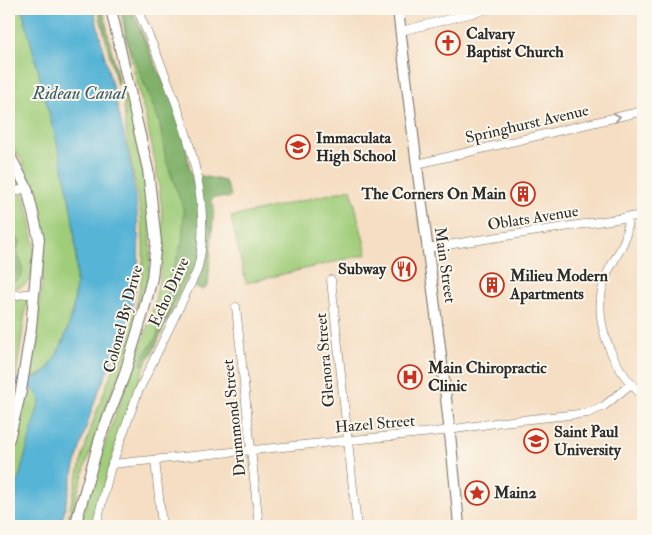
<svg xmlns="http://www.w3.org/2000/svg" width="652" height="535" viewBox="0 0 652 535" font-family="'IM FELL Double Pica',serif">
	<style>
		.green { fill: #a0cd7a; stroke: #667c52 }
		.forest { fill: #80b06a; stroke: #566e4a }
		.water { fill: #57b4d6; stroke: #417080 }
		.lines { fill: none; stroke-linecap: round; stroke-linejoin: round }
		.minor-casing { stroke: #726a60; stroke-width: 9 }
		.secondary-casing { stroke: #726a60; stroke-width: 12 }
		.minor { stroke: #fff; stroke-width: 8 }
		.secondary { stroke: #fff; stroke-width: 10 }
		.oneway { stroke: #a0a0a0 }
		.labels { text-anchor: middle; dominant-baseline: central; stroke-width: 4; stroke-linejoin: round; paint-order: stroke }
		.poi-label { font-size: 16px; font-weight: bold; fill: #2b2b2b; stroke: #fbf7ec; text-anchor: start }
		.street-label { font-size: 16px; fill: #2b2b2b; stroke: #fbf7ec }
		.water-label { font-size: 18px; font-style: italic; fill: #3a5b67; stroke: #fbf7ec }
	</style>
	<rect width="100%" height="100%" fill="#fbf7ec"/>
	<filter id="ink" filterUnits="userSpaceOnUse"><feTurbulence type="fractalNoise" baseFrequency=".02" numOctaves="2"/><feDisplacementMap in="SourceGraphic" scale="10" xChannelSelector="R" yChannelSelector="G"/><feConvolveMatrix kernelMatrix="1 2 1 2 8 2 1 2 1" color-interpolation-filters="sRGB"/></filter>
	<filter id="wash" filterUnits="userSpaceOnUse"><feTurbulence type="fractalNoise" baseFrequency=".0096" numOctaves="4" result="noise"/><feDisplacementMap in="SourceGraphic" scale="20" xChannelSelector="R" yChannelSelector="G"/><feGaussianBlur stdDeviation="1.12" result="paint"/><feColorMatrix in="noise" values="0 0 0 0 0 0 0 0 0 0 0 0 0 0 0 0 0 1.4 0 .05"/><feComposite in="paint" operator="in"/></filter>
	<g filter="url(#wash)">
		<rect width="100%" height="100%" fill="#f5dec3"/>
		<g class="green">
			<path d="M 9,9 L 22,9 C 31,40 38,72 47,104 C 66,179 96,280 58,352 C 50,366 45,377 29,377 L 42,283 L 45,238 L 39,203 L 32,185 L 23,163 L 9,141 Z"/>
			<path d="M 120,9 L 132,9 L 174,109 L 193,269 L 146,363 L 123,422 L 92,526 L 81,526 C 92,477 110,429 128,382 C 144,339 161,293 163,247 C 166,173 134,82 120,9 Z"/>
			<path d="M 126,91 C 139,146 154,204 150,261 C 146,315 120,370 101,420 C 88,455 78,491 69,526 L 66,526 C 75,485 84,445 99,405 C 117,356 140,316 143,261 C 146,203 122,148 124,92 Z"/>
			<polygon points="9,160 20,181 18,188 9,190"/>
			<polygon points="351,189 367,254 246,283 231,217"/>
			<path d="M 20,193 L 24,195 C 29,213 43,270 27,283 C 23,287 15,288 9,289 L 9,196 Z"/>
			<polygon points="24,297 27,300 16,377 9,378 9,299"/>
			<polygon points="32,388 40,397 39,405 9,515 9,459 26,395"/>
		</g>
		<g class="forest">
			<polygon points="98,9 103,9 119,85 117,85"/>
			<path d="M 123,9 L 130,9 L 182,122 L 190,171 L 193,174 L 225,181 L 231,195 L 229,198 L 215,197 L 211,201 L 214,206 L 208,286 L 203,290 L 196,287 L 191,273 C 170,291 164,346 142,366 L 141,360 L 157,336 L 168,294 L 169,279 L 182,243 L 184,211 L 166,160 L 159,121 L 127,41 Z"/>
			<path d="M 9,205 L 14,214 L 14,234 L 20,242 L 16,251 C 22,261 26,272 17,281 L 9,281 Z"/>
		</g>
		<path class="water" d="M 22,9 L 94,9 C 112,99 151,199 135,292 C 128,330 110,363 96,398 C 81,440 70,483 61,526 L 9,526 L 9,515 L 40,400 C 36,385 21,385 9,389 L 9,378 C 18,377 34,380 42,375 C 50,370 55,357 59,350 C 96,279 65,174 46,101 C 38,70 30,39 22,9 Z"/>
	</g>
	<g filter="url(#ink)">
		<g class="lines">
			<g class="minor-casing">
				<g id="minor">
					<polyline points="401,31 489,9"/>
					<polyline points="417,164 643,111"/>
					<polyline points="9,193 27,188"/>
					<path d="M 627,217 C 630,241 616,254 607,274 C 589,316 611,367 643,396"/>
					<polyline points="427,248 643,215"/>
					<polyline points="331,280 357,526"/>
					<polyline points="9,296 34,293"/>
					<polyline points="236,307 259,526"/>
					<polyline points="155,460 162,526"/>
					<polyline points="112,464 442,431 502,422 588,413 604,406 631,384"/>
					<path d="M 96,526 L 110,470 L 138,392 L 197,271 C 219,191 169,82 137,9"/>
				</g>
			</g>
			<g class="secondary-casing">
				<g id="secondary">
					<path d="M 398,9 C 417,181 444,353 459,526"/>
					<polyline points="9,154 27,188 39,239 31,328 21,391 9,439"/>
					<polyline points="75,526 100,438 124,376 143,313 152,278 156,242 148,170 111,9"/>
				</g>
			</g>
			<use href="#minor" class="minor"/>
			<use href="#secondary" class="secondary"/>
		</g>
		<defs><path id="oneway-chevron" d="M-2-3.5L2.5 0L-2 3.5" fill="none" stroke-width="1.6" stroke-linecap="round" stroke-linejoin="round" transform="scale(1.25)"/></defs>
		<use class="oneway" href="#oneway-chevron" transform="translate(617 117) rotate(-13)"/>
	</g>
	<defs>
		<g id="church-ring" transform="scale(1.25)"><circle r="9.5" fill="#fbf7ec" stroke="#c8321e" stroke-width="1.5"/><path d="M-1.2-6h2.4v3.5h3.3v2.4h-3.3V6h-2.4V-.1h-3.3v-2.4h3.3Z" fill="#c8321e"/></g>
		<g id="school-ring" transform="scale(1.25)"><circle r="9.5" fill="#fbf7ec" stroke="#c8321e" stroke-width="1.5"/><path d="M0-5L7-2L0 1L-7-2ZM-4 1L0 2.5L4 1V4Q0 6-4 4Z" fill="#c8321e"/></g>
		<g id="building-ring" transform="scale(1.25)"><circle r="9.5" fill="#fbf7ec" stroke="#c8321e" stroke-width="1.5"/><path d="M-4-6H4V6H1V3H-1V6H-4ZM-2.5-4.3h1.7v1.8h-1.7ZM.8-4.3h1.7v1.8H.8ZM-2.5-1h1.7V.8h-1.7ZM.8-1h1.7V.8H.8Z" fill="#c8321e"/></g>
		<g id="restaurant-ring" transform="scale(1.25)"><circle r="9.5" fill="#fbf7ec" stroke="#c8321e" stroke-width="1.5"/><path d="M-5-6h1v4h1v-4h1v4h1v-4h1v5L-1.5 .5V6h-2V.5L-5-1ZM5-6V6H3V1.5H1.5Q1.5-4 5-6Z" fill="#c8321e"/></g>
		<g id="hospital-ring" transform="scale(1.25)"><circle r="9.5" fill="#fbf7ec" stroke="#c8321e" stroke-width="1.5"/><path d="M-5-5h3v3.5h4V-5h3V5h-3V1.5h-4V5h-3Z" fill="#c8321e"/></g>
		<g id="university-ring" transform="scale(1.25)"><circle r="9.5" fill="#fbf7ec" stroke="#c8321e" stroke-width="1.5"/><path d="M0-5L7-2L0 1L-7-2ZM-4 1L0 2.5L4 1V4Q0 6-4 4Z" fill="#c8321e"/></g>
		<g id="sight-ring" transform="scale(1.25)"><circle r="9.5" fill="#fbf7ec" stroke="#c8321e" stroke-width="1.5"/><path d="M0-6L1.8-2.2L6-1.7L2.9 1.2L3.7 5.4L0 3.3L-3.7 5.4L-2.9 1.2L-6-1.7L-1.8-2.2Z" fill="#c8321e"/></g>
	</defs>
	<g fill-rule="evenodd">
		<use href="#church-ring" x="448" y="43"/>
		<use href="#school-ring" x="298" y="147"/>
		<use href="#building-ring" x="523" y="194"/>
		<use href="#restaurant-ring" x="404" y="269"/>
		<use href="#building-ring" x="492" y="285"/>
		<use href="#hospital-ring" x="410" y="377"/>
		<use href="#university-ring" x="536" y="441"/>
		<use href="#sight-ring" x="477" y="493"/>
	</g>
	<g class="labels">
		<g class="poi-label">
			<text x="466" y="34">Calvary<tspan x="466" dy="18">Baptist Church</tspan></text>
			<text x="316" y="138">Immaculata<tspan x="316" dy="18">High School</tspan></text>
			<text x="506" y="194" text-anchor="end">The Corners On Main</text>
			<text x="386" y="269" text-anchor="end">Subway</text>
			<text x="510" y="276">Milieu Modern<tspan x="510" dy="18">Apartments</tspan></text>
			<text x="428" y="368">Main Chiropractic<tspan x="428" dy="18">Clinic</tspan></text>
			<text x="554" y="432">Saint Paul<tspan x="554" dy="18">University</tspan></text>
			<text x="494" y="493">Main2</text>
		</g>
		<g class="street-label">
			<text transform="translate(527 124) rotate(-13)">Springhurst Avenue</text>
			<text transform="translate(533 218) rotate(-9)">Oblats Avenue</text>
			<text transform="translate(445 265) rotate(82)">Main Street</text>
			<text transform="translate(169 292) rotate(-65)">Echo Drive</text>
			<text transform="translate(123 319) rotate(-75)">Colonel By Drive</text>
			<text transform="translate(325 360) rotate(-95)">Glenora Street</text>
			<text transform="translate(234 418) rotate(-96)">Drummond Street</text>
			<text transform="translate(375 424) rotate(-5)">Hazel Street</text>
		</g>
		<g class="water-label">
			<text x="79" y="93">Rideau Canal</text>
		</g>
	</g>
	<rect width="652" height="535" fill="none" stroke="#fbf7ec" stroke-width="30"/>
</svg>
